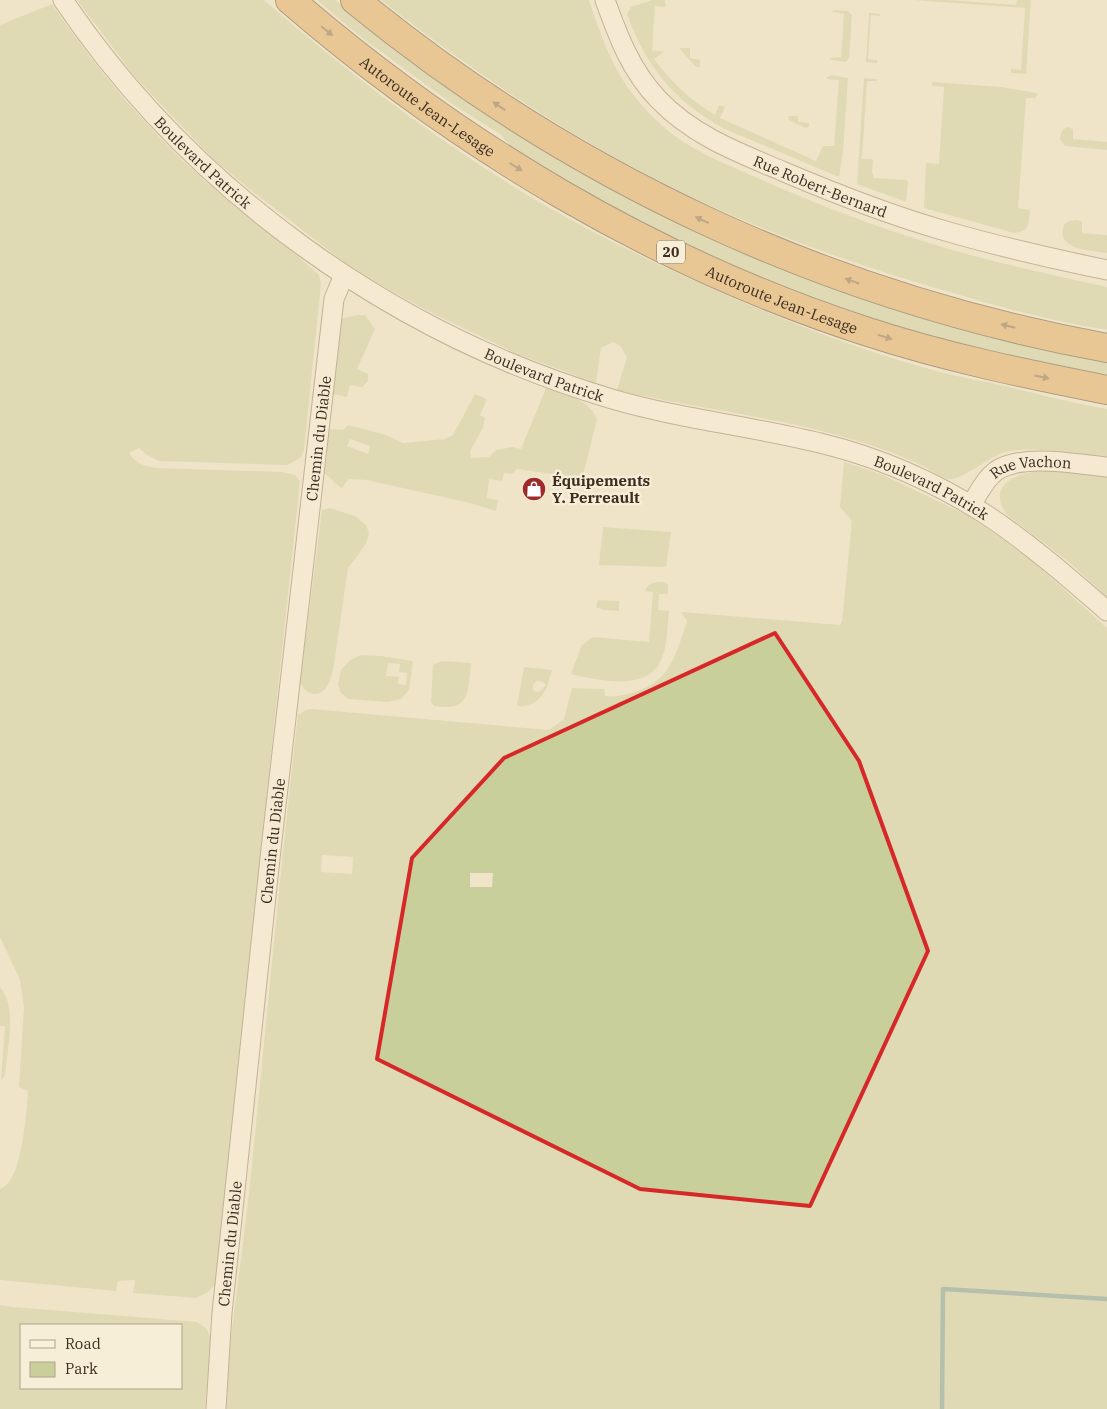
<svg xmlns="http://www.w3.org/2000/svg" width="1107" height="1409" viewBox="0 0 1107 1409" font-family="'IBM Plex Serif',serif">
	<style>
		.green { fill: #c9cf9b; fill-rule: evenodd }
		.lines { fill: none; stroke-linecap: round; stroke-linejoin: round }
		.stream { stroke: #6f938a; stroke-width: 4.5 }
		.minor-casing { stroke: #8d765c; stroke-width: 21 }
		.highway-casing { stroke: #5b4430; stroke-width: 30 }
		.minor { stroke: #faf1dc; stroke-width: 19 }
		.highway { stroke: #e0a458; stroke-width: 28 }
		.oneway { fill: #7e5d36 }
		.marked { fill: none; stroke: #d62828; stroke-width: 4; stroke-linejoin: round }
		.labels { text-anchor: middle; dominant-baseline: central; stroke-width: 5; stroke-linejoin: round; paint-order: stroke }
		.shield { fill: #f7eed8; stroke: #756857; stroke-width: 1 }
		.shield-label { font-size: 14px; font-weight: bold; fill: #3d2e20 }
		.street-label { font-size: 15px; fill: #3d2e20; stroke: #f7eed8 }
		.poi-label { font-size: 15px; font-weight: bold; fill: #3d2e20; stroke: #f7eed8; text-anchor: start }
	</style>
	<rect width="100%" height="100%" fill="#f0e4c8"/>
	<g class="green">
		<path d="M 77,0 L 264,0 C 350,75 443,145 541,203 C 601,238 665,268 729,296 C 801,328 876,356 953,375 C 969,379 984,381 1000,385 C 1036,393 1071,403 1107,409 L 1107,457 C 1078,455 1032,445 1005,452 C 990,456 960,482 948,479 C 938,477 930,469 921,465 C 897,454 873,445 847,438 C 771,416 693,408 617,390 L 627,357 L 620,346 L 613,342 L 601,348 L 596,383 L 515,353 L 432,313 L 384,287 L 345,263 L 252,191 L 212,158 L 135,77 Z"/>
		<path d="M 317,0 L 335,0 C 406,57 478,113 557,159 C 636,206 720,245 807,278 C 840,291 874,304 909,314 C 974,333 1041,346 1107,360 L 1107,377 L 1030,362 L 876,322 L 751,276 L 620,214 L 517,154 L 500,134 L 452,104 L 357,34 Z"/>
		<path d="M 381,0 L 589,0 C 607,54 620,89 665,128 C 691,151 726,164 758,178 C 817,205 879,228 942,247 C 996,263 1052,275 1107,287 L 1107,330 C 1052,321 999,307 946,291 C 855,265 766,233 681,192 C 574,140 474,73 381,0 Z"/>
		<path d="M 652,0 L 665,0 L 666,7 L 655,6 L 652,50 L 664,52 L 654,59 C 671,82 690,100 715,115 L 719,105 L 725,107 L 720,118 L 816,161 L 823,146 L 834,146 L 839,80 L 827,79 L 827,77 L 831,75 L 848,78 L 843,152 L 839,177 L 725,129 C 675,102 646,67 627,14 L 631,7 Z"/>
		<polygon points="913,0 948,0 1016,5 1017,0 1031,0 1026,74 1011,73 1011,69 1021,70 1025,8"/>
		<path d="M 52,4 C 96,69 146,128 204,180 C 241,213 282,241 319,275 L 321,284 L 304,450 L 301,457 L 288,465 L 159,461 L 147,455 L 139,448 L 129,453 C 136,464 145,466 157,468 L 282,472 L 295,475 L 300,481 L 215,1285 L 208,1292 L 196,1298 L 133,1293 L 135,1280 L 118,1281 L 116,1291 L 0,1280 L 0,1189 C 23,1182 26,1112 28,1091 L 19,1087 L 24,1007 L 20,980 L 0,937 L 0,25 Z"/>
		<polygon points="836,10 848,11 852,15 849,58 846,62 832,60 829,58 841,57 844,14 833,12 832,11"/>
		<polygon points="869,13 880,14 880,16 871,15 868,59 877,60 877,63 866,62"/>
		<polygon points="681,48 690,48 690,58 700,60 700,67 696,67 680,49"/>
		<polygon points="864,78 877,79 877,81 867,81 862,159 872,159 873,161 872,172 874,178 906,180 908,182 906,202 857,184"/>
		<path d="M 932,82 L 1001,87 L 1036,93 L 1038,94 L 1035,98 L 1026,98 L 1018,208 L 1030,210 C 1028,225 1031,231 1014,233 L 924,208 L 926,163 L 939,164 L 944,87 L 932,86 Z"/>
		<polygon points="788,116 798,116 798,122 809,123 809,126 806,128 789,120"/>
		<path d="M 1068,127 L 1073,129 L 1073,139 L 1107,142 L 1107,150 L 1065,146 L 1060,139 C 1061,132 1062,129 1068,127 Z"/>
		<path d="M 1075,220 L 1082,221 L 1082,233 L 1107,235 L 1107,253 C 1093,251 1058,250 1063,229 C 1064,222 1069,221 1075,220 Z"/>
		<polygon points="356,315 365,315 375,329 357,369 368,374 368,381 362,387 350,385 347,397 333,394 342,319"/>
		<path d="M 546,388 C 562,394 590,399 597,419 L 583,475 L 577,478 L 517,469 L 512,474 L 504,473 L 502,481 L 489,479 L 487,498 L 498,500 L 496,511 L 470,503 L 367,480 L 349,479 L 346,482 L 342,488 C 335,485 332,478 325,474 L 329,429 L 343,430 L 348,425 L 386,435 L 403,443 L 445,439 L 453,435 L 475,394 L 487,399 L 480,415 L 485,418 L 483,428 L 470,451 L 471,458 L 489,457 L 496,450 L 512,447 L 521,449 ZM 350,439 L 370,446 L 368,454 L 347,446 Z"/>
		<path d="M 844,462 L 881,474 L 969,516 L 1002,539 L 1037,565 L 1107,628 L 1107,1409 L 223,1409 C 230,1334 242,1259 250,1184 C 266,1028 280,871 298,715 L 306,710 L 311,709 L 549,730 L 564,719 L 572,688 L 604,689 L 605,696 C 617,697 624,695 635,692 C 672,680 676,653 687,621 L 681,612 L 840,625 L 842,621 L 852,521 L 840,507 ZM 322,855 L 353,857 L 352,874 L 321,872 ZM 470,873 L 493,873 L 492,887 L 470,887 Z"/>
		<path d="M 1045,470 L 1107,475 L 1107,597 L 1070,563 L 1007,515 C 984,482 1020,473 1045,470 Z"/>
		<path d="M 330,508 L 355,516 L 366,525 L 369,533 L 366,544 L 348,568 L 333,671 C 331,677 329,684 325,689 C 316,700 304,692 300,682 L 322,510 Z"/>
		<polygon points="603,527 671,532 666,567 599,565"/>
		<path d="M 664,582 L 668,585 L 668,594 L 659,594 L 658,610 L 669,611 C 667,628 668,649 659,664 C 644,691 596,680 571,674 L 582,645 L 593,637 L 649,642 L 653,592 L 645,591 C 649,582 655,582 664,582 Z"/>
		<polygon points="598,600 619,601 619,611 604,610 596,607"/>
		<path d="M 361,655 L 381,656 L 413,661 L 409,690 L 401,699 L 388,702 L 348,699 L 340,692 L 338,684 L 341,670 L 350,660 ZM 388,663 L 400,664 L 399,672 L 407,673 L 406,685 L 398,684 L 399,677 L 386,676 Z"/>
		<path d="M 442,661 L 471,663 C 468,693 470,712 434,706 L 431,702 L 433,665 Z"/>
		<path d="M 524,667 L 552,670 C 547,689 541,708 517,706 ZM 537,681 L 543,682 L 546,685 L 540,691 L 536,692 L 533,689 L 533,685 Z"/>
		<path d="M 0,987 C 18,1008 7,1049 5,1075 L 1,1081 L 5,1026 L 0,1026 Z"/>
		<path d="M 0,1305 L 13,1307 L 197,1322 L 207,1329 L 211,1339 L 205,1409 L 0,1409 ZM 21,1325 L 181,1325 L 181,1388 L 21,1388 Z"/>
	</g>
	<g class="lines">
		<polyline class="stream" points="942,1409 943,1289 1107,1299"/>
		<g class="minor-casing">
			<g id="minor">
				<path id="s1" d="M 63,0 C 191,190 392,334 612,399 C 680,419 751,426 820,443 C 878,457 935,482 985,514 C 1029,543 1068,577 1107,611"/>
				<path id="s2" d="M 605,0 C 618,36 631,71 658,99 C 692,135 737,152 782,171 C 836,194 892,216 949,232 C 1001,247 1054,259 1107,270"/>
				<path id="s3" d="M 971,505 C 978,494 985,479 996,471 C 1022,453 1077,464 1107,467"/>
				<path id="s4" d="M 216,1409 L 222,1313 L 271,849 L 334,299 L 344,275"/>
			</g>
		</g>
		<g class="highway-casing">
			<g id="highway">
				<path id="s5" d="M 290,0 C 458,145 653,262 865,331 C 944,357 1026,374 1107,390"/>
				<path d="M 355,0 C 573,179 829,297 1107,348"/>
			</g>
		</g>
		<use href="#minor" class="minor"/>
		<use href="#highway" class="highway"/>
	</g>
	<defs><path id="oneway-solid" d="M-6-.8H1V-3.2L6.5 0L1 3.2V.8H-6Z" transform="scale(1.25)"/></defs>
	<g class="oneway">
		<use href="#oneway-solid" transform="translate(327 31) rotate(39)"/>
		<use href="#oneway-solid" transform="translate(499 106) rotate(-146)"/>
		<use href="#oneway-solid" transform="translate(516 167) rotate(32)"/>
		<use href="#oneway-solid" transform="translate(702 220) rotate(-155)"/>
		<use href="#oneway-solid" transform="translate(852 281) rotate(-161)"/>
		<use href="#oneway-solid" transform="translate(1008 326) rotate(-166)"/>
		<use href="#oneway-solid" transform="translate(885 337) rotate(17)"/>
		<use href="#oneway-solid" transform="translate(1042 377) rotate(12)"/>
	</g>
	<path d="M0 0H1107V1409H0ZM 775,633 L 859,761 L 928,951 L 810,1206 L 640,1189 L 377,1059 L 412,858 L 504,758 Z" fill="#f0e4c8" fill-opacity=".55" fill-rule="evenodd"/>
	<path class="marked" d="M 775,633 L 859,761 L 928,951 L 810,1206 L 640,1189 L 377,1059 L 412,858 L 504,758 Z"/>
	<defs>
		<g id="shop-disc" transform="scale(1.25)"><circle r="9.5" fill="#9e2a2b" stroke="#f7eed8"/><path d="M-5-2.5h2.3a2.7 3.5 0 0 1 5.4 0H5L5.5 6h-11ZM-1.5-2.5h3a1.5 2.3 0 0 0-3 0Z" fill="#fff"/></g>
	</defs>
	<g fill-rule="evenodd">
		<use href="#shop-disc" x="534" y="489"/>
	</g>
	<g class="labels">
		<rect class="shield" x="657" y="240.5" width="28" height="23" rx="4"/>
		<g class="shield-label">
			<text x="671" y="252">20</text>
		</g>
		<g class="street-label">
			<text stroke="none"><textPath href="#s5" startOffset="174">Autoroute Jean-Lesage</textPath></text>
			<text stroke="none"><textPath href="#s1" startOffset="215">Boulevard Patrick</textPath></text>
			<text stroke="none"><textPath href="#s2" startOffset="299">Rue Robert-Bernard</textPath></text>
			<text stroke="none"><textPath href="#s5" startOffset="579">Autoroute Jean-Lesage</textPath></text>
			<text stroke="none"><textPath href="#s1" startOffset="620">Boulevard Patrick</textPath></text>
			<text stroke="none"><textPath href="#s4" startOffset="976">Chemin du Diable</textPath></text>
			<text stroke="none"><textPath href="#s3" startOffset="78">Rue Vachon</textPath></text>
			<text stroke="none"><textPath href="#s1" startOffset="1025">Boulevard Patrick</textPath></text>
			<text stroke="none"><textPath href="#s4" startOffset="571">Chemin du Diable</textPath></text>
			<text stroke="none"><textPath href="#s4" startOffset="166">Chemin du Diable</textPath></text>
		</g>
		<g class="poi-label">
			<text x="552" y="480">Équipements<tspan x="552" dy="17">Y. Perreault</tspan></text>
		</g>
	</g>
	<rect x="20" y="1324" width="162" height="65" fill="#f7eed8" stroke="#ada18e"/>
	<rect x="30" y="1340" width="25" height="8" fill="#faf1dc" stroke="#ada18e"/>
	<text x="65" y="1349" font-size="15" fill="#3d2e20">Road</text>
	<rect x="30" y="1362" width="25" height="15" fill="#c9cf9b" stroke="#ada18e"/>
	<text x="65" y="1374" font-size="15" fill="#3d2e20">Park</text>
</svg>
